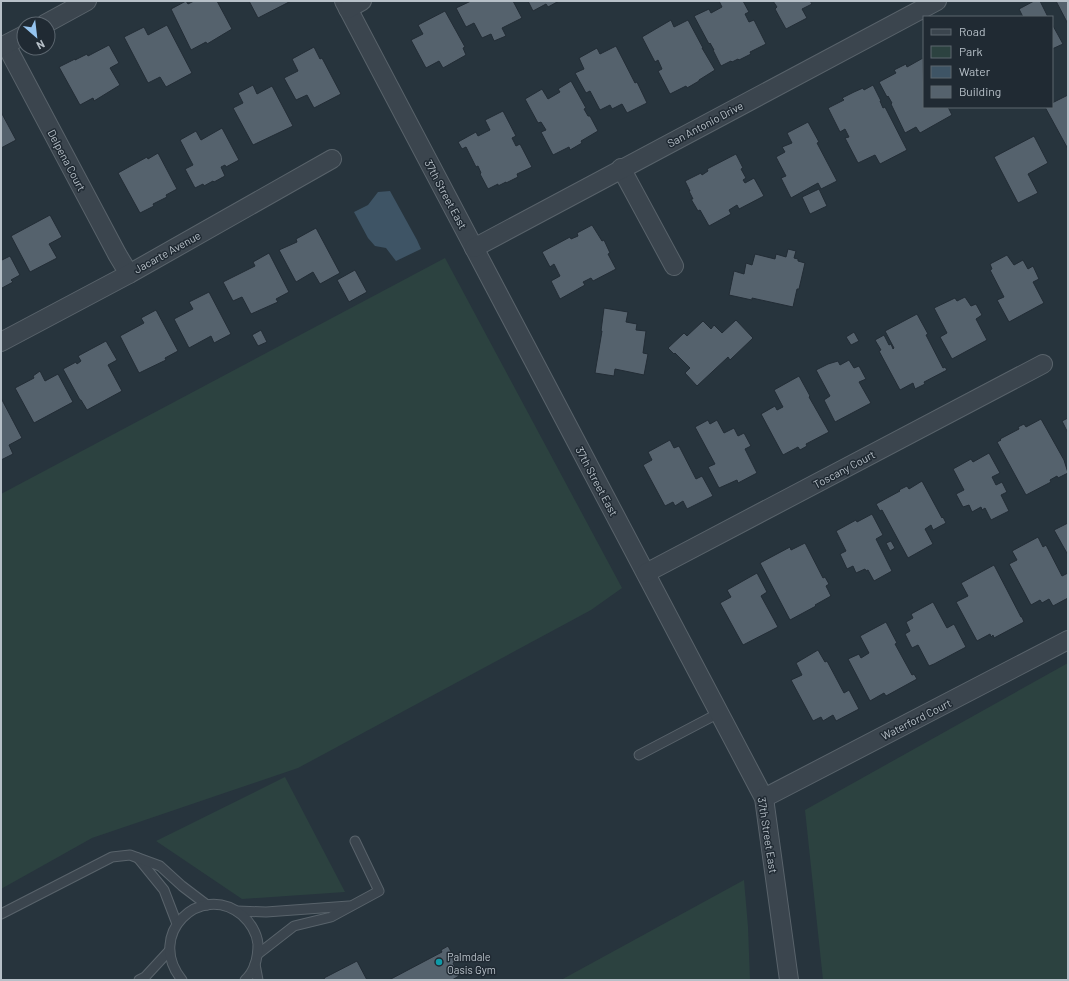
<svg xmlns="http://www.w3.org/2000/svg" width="1069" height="981" viewBox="0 0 1069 981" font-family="Barlow,sans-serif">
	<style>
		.green { fill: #2c4240 }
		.water { fill: #3e5465 }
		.building { fill: #55626d; stroke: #222c35 }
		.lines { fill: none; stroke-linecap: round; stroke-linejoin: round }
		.service-casing { stroke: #59636b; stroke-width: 11 }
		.minor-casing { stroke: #59636b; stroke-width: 20 }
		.service { stroke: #3b454e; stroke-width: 9 }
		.minor { stroke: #3b454e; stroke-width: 18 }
		.culture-dot { fill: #0f9aa8; stroke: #202a33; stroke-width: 1.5 }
		.labels { text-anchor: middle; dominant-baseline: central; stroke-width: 3; stroke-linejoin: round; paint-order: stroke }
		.street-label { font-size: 11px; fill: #b7c0c8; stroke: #202a33 }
		.poi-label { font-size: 11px; fill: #b7c0c8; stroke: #202a33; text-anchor: start }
	</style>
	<rect width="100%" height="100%" fill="#27343d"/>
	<g class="green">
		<polygon points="445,258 622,588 591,610 298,768 92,838 1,889 1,494"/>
		<polygon points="1068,663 1068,980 823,980 805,810"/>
		<polygon points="285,777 345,892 242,899 156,841"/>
		<polygon points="744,880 748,927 750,980 561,980"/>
	</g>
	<polygon class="water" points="390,191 417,240 421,249 396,261 386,248 375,246 368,238 354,212 368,205 378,192"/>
	<g class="building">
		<polygon points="186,1 188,4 194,1 217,1 232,29 207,44 206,42 191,50 171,9"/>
		<polygon points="249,1 291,1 258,18"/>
		<polygon points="471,1 513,1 522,18 502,28 506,36 494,41 491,34 482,38 474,23 466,27 456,8"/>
		<polygon points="528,1 559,1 548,7 546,4 533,11"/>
		<polygon points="719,1 743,1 749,12 745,14 749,22 754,20 766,44 750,52 751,54 739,60 738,59 732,62 731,61 721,66 713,50 714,50 710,43 709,44 694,16 709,9 711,13 722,7"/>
		<polygon points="773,1 810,1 812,4 802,9 807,18 786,29 775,9 777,7"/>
		<polygon points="1034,1 1040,1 1048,17 1023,17 1019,9"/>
		<polygon points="1056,1 1068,1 1068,24"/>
		<polygon points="445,11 465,47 463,48 466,55 443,68 439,61 426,68 411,40 423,34 418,25"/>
		<polygon points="671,20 674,27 688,20 703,48 702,48 715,70 699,80 699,81 687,88 686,86 670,94 658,71 662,69 658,60 655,62 642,37"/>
		<polygon points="1052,24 1063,44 1052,49"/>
		<polygon points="167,25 192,73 166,87 160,77 148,83 124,37 144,27 148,35"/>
		<polygon points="109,45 119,63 110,68 120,85 94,101 93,98 80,105 59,67 75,59 75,60 87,54 88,56"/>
		<polygon points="616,46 635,83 637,82 647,103 627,113 622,104 612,109 610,105 600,110 590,91 586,93 575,73 584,69 579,58 597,48 600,54"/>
		<polygon points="314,47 320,59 322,58 341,94 314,108 307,95 296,100 284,78 298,71 292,59"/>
		<polygon points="923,58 924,107 948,107 952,115 920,133 916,127 905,133 891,104 892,103 888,96 887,97 879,82 896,73 894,70 906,64 907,67"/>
		<polygon points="571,81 586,108 584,109 588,116 590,116 598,131 581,141 582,143 570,150 569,147 553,155 541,132 546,130 541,122 538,123 525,99 542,89 548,99 560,92 558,89"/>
		<polygon points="253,85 257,94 272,86 293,126 253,145 233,108 243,103 238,93"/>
		<polygon points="873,85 881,101 880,101 883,108 885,107 907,150 880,164 875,155 858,163 845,138 849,137 845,129 840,132 828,108 844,100 842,98 854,92 863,88 864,90"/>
		<polygon points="1068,95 1068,149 1045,107 1052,107 1052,103"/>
		<polygon points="503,111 516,136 512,138 516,146 520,144 532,167 517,174 518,177 506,183 506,182 498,186 498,184 488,189 480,174 481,173 478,166 476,167 466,147 462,149 458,142 476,132 478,136 490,130 485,120"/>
		<polygon points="1,112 16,140 1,148"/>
		<polygon points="808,122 819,142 817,143 837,181 821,189 818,183 791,198 781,178 786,176 776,157 785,152 782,147 792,143 787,133"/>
		<polygon points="222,128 239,160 226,167 225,165 221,167 225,176 214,182 213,181 204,186 203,184 195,188 185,169 193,165 180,140 196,131 201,140"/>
		<polygon points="1034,136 1048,163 1028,174 1038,193 1018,203 994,157"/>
		<polygon points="158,153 177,189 166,195 167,197 153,204 154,206 140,213 118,173 147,157 148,159"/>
		<polygon points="736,154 743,168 741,169 746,178 743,180 745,183 754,178 764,196 739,209 737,205 729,210 731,214 709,226 700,210 698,211 691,199 693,199 689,191 690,191 685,181 701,173 702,175 708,171 707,169"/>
		<polygon points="819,189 827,206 810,214 802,197"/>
		<polygon points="50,215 62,237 49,244 57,258 30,272 11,236"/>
		<polygon points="592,225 602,241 604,240 610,253 608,254 616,269 593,281 591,278 583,282 585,285 560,299 551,281 560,276 554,264 550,267 542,252 570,237 571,239 578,236 577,233"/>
		<polygon points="316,228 340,273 320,284 313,272 296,282 279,250 297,242 296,239"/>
		<polygon points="788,249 796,251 794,258 798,259 798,261 805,263 799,289 797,289 793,307 752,298 752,300 729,295 734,271 744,274 746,263 752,265 755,254 775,259 776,254 786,257"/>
		<polygon points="269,253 289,292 276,299 278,302 251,314 242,297 233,301 223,282 255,266 253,262"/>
		<polygon points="1007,255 1014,265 1023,260 1028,269 1033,266 1039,279 1033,282 1044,303 1009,322 997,300 1004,297 990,270 992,269 990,264"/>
		<polygon points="10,256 20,275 11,280 13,282 2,288 3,289 1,290 1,258 2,260"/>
		<polygon points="355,270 367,292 349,302 337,280"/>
		<polygon points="209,292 231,334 214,343 211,336 189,348 174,319 193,309 189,302"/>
		<polygon points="965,297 971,306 976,304 982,315 976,319 987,340 952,359 940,337 947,333 934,308 955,298 957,301"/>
		<polygon points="604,308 628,312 626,322 637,324 636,330 646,331 643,353 648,354 644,375 615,369 614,376 595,373 602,331 601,331"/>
		<polygon points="156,310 178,351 165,358 166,360 139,373 120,336 144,323 141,318"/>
		<polygon points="917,314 928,334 926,335 943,368 945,367 947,370 924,382 925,384 915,389 913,383 900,390 879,351 881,350 875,340 884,335 889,345 891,344 893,349 894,348 885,331"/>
		<polygon points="736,320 753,338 730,360 728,357 697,386 685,373 690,368 675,353 674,354 668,348 684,333 687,336 703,321 711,329 714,325 722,333"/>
		<polygon points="261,330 267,342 258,346 252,335"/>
		<polygon points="854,332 859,341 851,345 846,337"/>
		<polygon points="106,341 117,360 108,365 122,391 87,410 81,400 80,400 63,369 76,362 77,364 81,361 78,356"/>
		<polygon points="849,360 854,368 859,366 866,379 859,382 871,403 835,422 824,400 830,396 816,370 828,364 838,361 840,365"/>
		<polygon points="40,371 45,381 58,374 73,402 34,423 15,388 34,378 33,376"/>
		<polygon points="799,376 810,396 809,397 829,432 806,444 807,446 800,450 798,447 783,455 761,414 775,406 777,410 783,407 774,390"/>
		<polygon points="1,398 22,438 9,445 13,454 1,460"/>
		<polygon points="1068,418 1068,433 1062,421"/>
		<polygon points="1041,419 1064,460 1068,473 1058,478 1057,476 1050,480 1051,482 1026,495 997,442 1001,440 1000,439 1019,429 1018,427 1024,424 1026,427"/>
		<polygon points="708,420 710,424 717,420 724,433 734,428 738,436 744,433 751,446 745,449 757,473 738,483 737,480 719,488 708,467 715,464 695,427"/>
		<polygon points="670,440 674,448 679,446 696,479 702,476 713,496 687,509 683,501 675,506 673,502 665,506 643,465 652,460 648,452"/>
		<polygon points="989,453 1000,473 992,477 996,485 1002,482 1007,492 1001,495 1009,511 991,520 985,508 982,510 981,507 972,512 969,505 963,507 956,494 964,490 953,469 971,459 973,462"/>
		<polygon points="922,481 942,518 943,517 946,523 933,530 931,525 925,529 933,544 908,558 882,510 880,511 876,504 900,491 899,490 907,486 909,489"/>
		<polygon points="872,514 883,535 876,539 892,571 874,581 868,570 866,571 865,569 856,573 853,566 847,569 840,554 846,551 836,531 856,520 857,522"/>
		<polygon points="1068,523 1068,555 1054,530"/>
		<polygon points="1038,537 1043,547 1046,545 1062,576 1068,573 1068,598 1053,606 1049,599 1042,603 1040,600 1031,605 1009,564 1017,560 1012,551"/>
		<polygon points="891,541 895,548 890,551 886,543"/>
		<polygon points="805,543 823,578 825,577 829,584 826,586 831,596 815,605 816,606 790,620 760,563 790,547 791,550"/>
		<polygon points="994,565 1021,617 1022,617 1024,622 994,638 993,635 991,637 990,634 977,641 956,602 968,596 961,583"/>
		<polygon points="757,573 767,592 761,596 778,627 743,645 720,603 731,597 727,590"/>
		<polygon points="933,602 947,628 954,624 966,647 934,664 929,666 918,645 912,648 905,634 910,631 906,622 913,618 911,614"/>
		<polygon points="886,622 897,643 895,644 912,675 914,674 917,679 886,696 884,693 870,701 848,659 859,654 861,658 869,653 860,636"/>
		<polygon points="818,650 825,662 827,661 844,693 849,690 859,709 836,721 833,715 823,721 821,717 813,721 791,680 802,675 796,663"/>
		<polygon points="448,946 456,961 453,963 459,976 452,980 389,980 442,952 441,950"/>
		<polygon points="357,961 367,980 325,980 324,978"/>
	</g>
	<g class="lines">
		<g class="service-casing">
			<g id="service">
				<polyline points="639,755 719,713"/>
				<polyline points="138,858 164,890 177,924"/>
				<polyline points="237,911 266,912 349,906"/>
				<polyline points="1,914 112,857 130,855 160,866 182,886 207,905"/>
				<polyline points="258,954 294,926 331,917 379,891 355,841"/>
				<polyline points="255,964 258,980"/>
				<polyline points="139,980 145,977 169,951"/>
				<path d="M 182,980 C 145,935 200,881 242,915 C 250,922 257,933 258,944 C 258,957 255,971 245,980"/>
			</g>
		</g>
		<g class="minor-casing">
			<g id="minor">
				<polyline points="344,1 764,798 789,980"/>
				<polyline points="348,9 362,1"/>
				<polyline points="45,24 87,1"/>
				<polyline points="6,45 117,254 129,274"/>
				<polyline points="1,47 24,35"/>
				<polyline points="621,168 674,266"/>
				<polyline points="474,248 937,1"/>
				<polyline points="1,342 129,274 332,159"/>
				<polyline points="646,573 1043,364"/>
				<polyline points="764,798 1068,640"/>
			</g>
		</g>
		<use href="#service" class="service"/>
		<use href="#minor" class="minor"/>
	</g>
	<circle class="culture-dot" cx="439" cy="962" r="4"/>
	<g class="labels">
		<g class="street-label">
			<text transform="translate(705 124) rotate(-28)">San Antonio Drive</text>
			<text transform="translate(67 160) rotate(62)">Delpena Court</text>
			<text transform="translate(446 194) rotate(62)">37th Street East</text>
			<text transform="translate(167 252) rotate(-29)">Jacarte Avenue</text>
			<text transform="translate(844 469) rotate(-28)">Toscany Court</text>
			<text transform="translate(597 481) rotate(62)">37th Street East</text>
			<text transform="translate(916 719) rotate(-27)">Waterford Court</text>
			<text transform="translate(768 835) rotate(81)">37th Street East</text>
		</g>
		<g class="poi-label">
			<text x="447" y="956">Palmdale<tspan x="447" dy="13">Oasis Gym</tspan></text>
		</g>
	</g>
	<rect width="1069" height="981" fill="none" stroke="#b7c0c8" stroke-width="4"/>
	<rect x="923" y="16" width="130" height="92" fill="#202a33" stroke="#5c666f"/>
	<rect x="931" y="29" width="20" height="6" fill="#3b454e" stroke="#5c666f"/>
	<text x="959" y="36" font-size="12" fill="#b7c0c8">Road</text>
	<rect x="931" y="46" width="20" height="12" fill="#2c4240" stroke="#5c666f"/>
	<text x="959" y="56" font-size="12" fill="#b7c0c8">Park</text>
	<rect x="931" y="66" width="20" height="12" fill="#3e5465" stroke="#5c666f"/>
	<text x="959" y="76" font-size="12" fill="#b7c0c8">Water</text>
	<rect x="931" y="86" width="20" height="12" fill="#55626d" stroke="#5c666f"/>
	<text x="959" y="96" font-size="12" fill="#b7c0c8">Building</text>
	<g transform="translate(36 36) rotate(152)"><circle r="19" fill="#202a33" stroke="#5c666f"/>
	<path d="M0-3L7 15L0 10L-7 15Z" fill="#95c4ef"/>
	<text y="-6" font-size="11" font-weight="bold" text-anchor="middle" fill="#b7c0c8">N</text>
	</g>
</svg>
